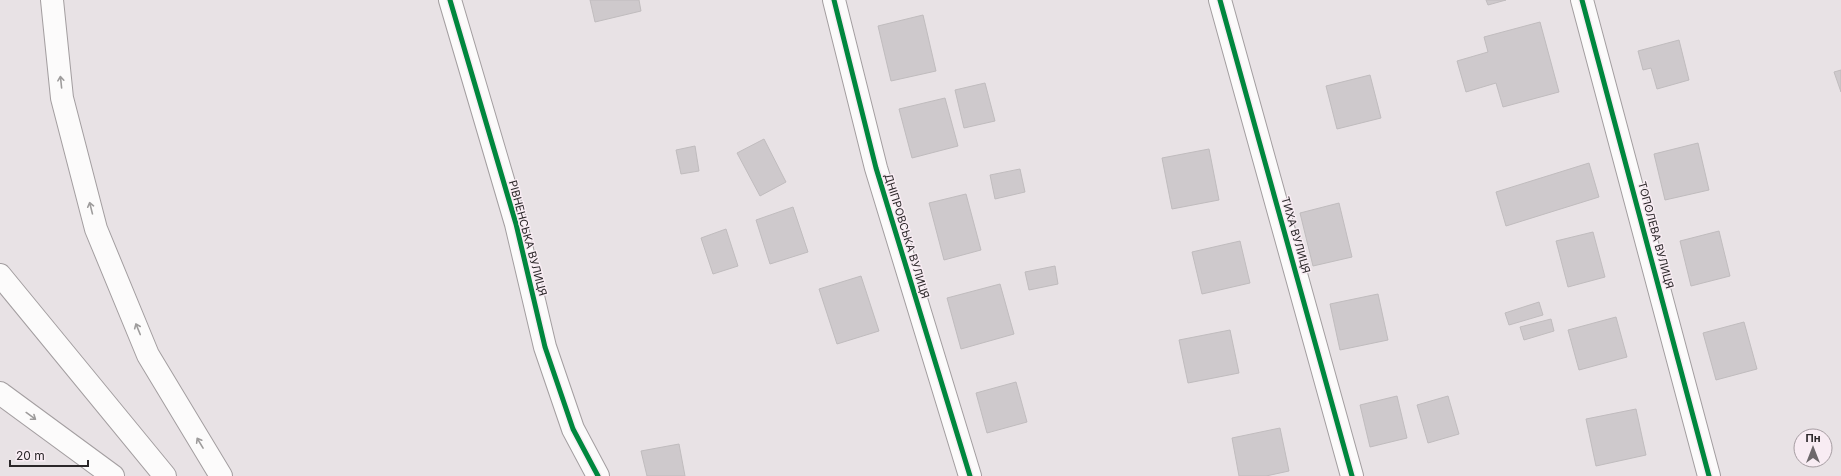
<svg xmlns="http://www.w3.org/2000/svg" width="1841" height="476" viewBox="0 0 1841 476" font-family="Inter,sans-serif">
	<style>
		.building { fill: #cec9cc; stroke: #c0bcbe }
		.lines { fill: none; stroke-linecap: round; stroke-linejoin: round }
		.minor-casing { stroke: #a39ea0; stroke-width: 24 }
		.trunk-casing { stroke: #a39ea0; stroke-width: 24 }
		.minor { stroke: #fcfbfb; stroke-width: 22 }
		.trunk { stroke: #fcfbfb; stroke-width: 22 }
		.cycleway-casing { stroke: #f8ecf3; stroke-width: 8 }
		.cycleway { stroke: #00873e; stroke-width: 5 }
		.oneway { stroke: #9e9c9c }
		.labels { text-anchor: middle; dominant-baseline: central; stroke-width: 3; stroke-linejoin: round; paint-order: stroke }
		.street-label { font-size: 11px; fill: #2b2729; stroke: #f8ecf3 }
	</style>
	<rect width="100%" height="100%" fill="#e8e2e5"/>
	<g class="building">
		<polygon points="590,0 639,0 641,11 595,22"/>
		<polygon points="1486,0 1506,0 1488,5"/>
		<polygon points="923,15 936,71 891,81 878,26"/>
		<polygon points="1540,22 1559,92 1503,107 1496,83 1466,92 1457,61 1488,52 1484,37"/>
		<polygon points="1679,40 1689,80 1657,89 1651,68 1643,70 1638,51"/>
		<polygon points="1841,70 1841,92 1834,72"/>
		<polygon points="1370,75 1381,118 1337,129 1326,86"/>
		<polygon points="985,83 995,121 964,128 955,90"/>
		<polygon points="945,98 958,146 912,158 899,109"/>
		<polygon points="764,139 786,182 760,196 737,153"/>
		<polygon points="1698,143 1709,190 1665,200 1654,154"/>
		<polygon points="695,146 699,171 681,174 676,150"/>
		<polygon points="1209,149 1219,200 1172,209 1162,158"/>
		<polygon points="1589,163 1599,197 1506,226 1496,192"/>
		<polygon points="1020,169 1025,192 995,199 990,175"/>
		<polygon points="966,194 981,250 944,260 929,203"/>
		<polygon points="1339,203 1352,257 1313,266 1300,213"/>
		<polygon points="793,207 808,252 770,264 756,220"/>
		<polygon points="726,229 738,266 713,274 701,238"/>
		<polygon points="1719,231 1730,276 1691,286 1680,241"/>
		<polygon points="1593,232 1605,277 1568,287 1556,241"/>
		<polygon points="1240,241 1250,283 1202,294 1192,252"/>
		<polygon points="1055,266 1058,284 1029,290 1025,272"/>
		<polygon points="861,276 879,331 837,344 819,289"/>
		<polygon points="1000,284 1014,334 961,349 947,298"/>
		<polygon points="1378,294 1388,340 1340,350 1330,304"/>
		<polygon points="1539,302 1543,315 1509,325 1505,313"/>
		<polygon points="1616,317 1627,357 1579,370 1568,330"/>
		<polygon points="1551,319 1554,331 1524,340 1520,327"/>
		<polygon points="1744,322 1757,369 1716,380 1703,333"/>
		<polygon points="1230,330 1239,373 1188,383 1179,340"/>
		<polygon points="1016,382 1027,422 987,433 976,393"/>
		<polygon points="1397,396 1407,438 1370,447 1360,405"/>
		<polygon points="1448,396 1459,434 1428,443 1417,405"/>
		<polygon points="1636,409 1646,455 1596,466 1586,419"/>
		<polygon points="1280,428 1289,471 1266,476 1239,476 1232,438"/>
		<polygon points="679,444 685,476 647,476 641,451"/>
	</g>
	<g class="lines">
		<g class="minor-casing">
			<g id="minor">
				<polyline points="450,0 516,224 545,347 573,429 598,476"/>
				<polyline points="834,0 876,168 970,476"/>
				<polyline points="1220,0 1352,476"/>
				<polyline points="1582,0 1709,476"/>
			</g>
		</g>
		<g class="trunk-casing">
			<g id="trunk">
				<polyline points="52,0 62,98 96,229 148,355 221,476"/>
				<polyline points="0,275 165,476"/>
				<polyline points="0,393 113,476"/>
			</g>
		</g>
		<use href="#minor" class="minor"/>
		<use href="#trunk" class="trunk"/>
		<g class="cycleway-casing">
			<g id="cycleway">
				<polyline points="450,0 516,224 545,347 573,429 598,476"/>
				<polyline points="834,0 876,168 970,476"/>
				<polyline points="1220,0 1352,476"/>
				<polyline points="1582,0 1709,476"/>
			</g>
		</g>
		<use href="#cycleway" class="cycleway"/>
	</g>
	<defs><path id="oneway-shaft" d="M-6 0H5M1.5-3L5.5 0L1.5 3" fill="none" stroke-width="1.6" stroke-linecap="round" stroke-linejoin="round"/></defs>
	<g class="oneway">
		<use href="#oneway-shaft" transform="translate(61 82) rotate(-96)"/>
		<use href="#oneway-shaft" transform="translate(91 208) rotate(-104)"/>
		<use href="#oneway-shaft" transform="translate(138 329) rotate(-112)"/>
		<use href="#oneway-shaft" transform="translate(31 416) rotate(36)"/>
		<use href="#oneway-shaft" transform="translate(200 443) rotate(-121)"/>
	</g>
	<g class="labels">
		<g class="street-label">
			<text transform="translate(1296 235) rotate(74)">ТИХА ВУЛИЦЯ</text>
			<text transform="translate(1656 235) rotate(75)">ТОПОЛЕВА ВУЛИЦЯ</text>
			<text transform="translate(907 236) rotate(73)">ДНІПРОВСЬКА ВУЛИЦЯ</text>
			<text transform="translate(528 238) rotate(75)">РІВНЕНСЬКА ВУЛИЦЯ</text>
		</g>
	</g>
	<g transform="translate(1813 448)"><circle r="19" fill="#f8ecf3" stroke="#a69da2"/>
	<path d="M0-3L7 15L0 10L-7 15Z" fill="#6d686b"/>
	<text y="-6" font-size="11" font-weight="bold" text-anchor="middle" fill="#2b2729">Пн</text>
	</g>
	<path d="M10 460v6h78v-6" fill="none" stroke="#2b2729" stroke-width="2"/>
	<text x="16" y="460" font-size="12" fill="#2b2729" stroke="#f8ecf3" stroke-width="3" paint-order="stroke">20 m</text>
</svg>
